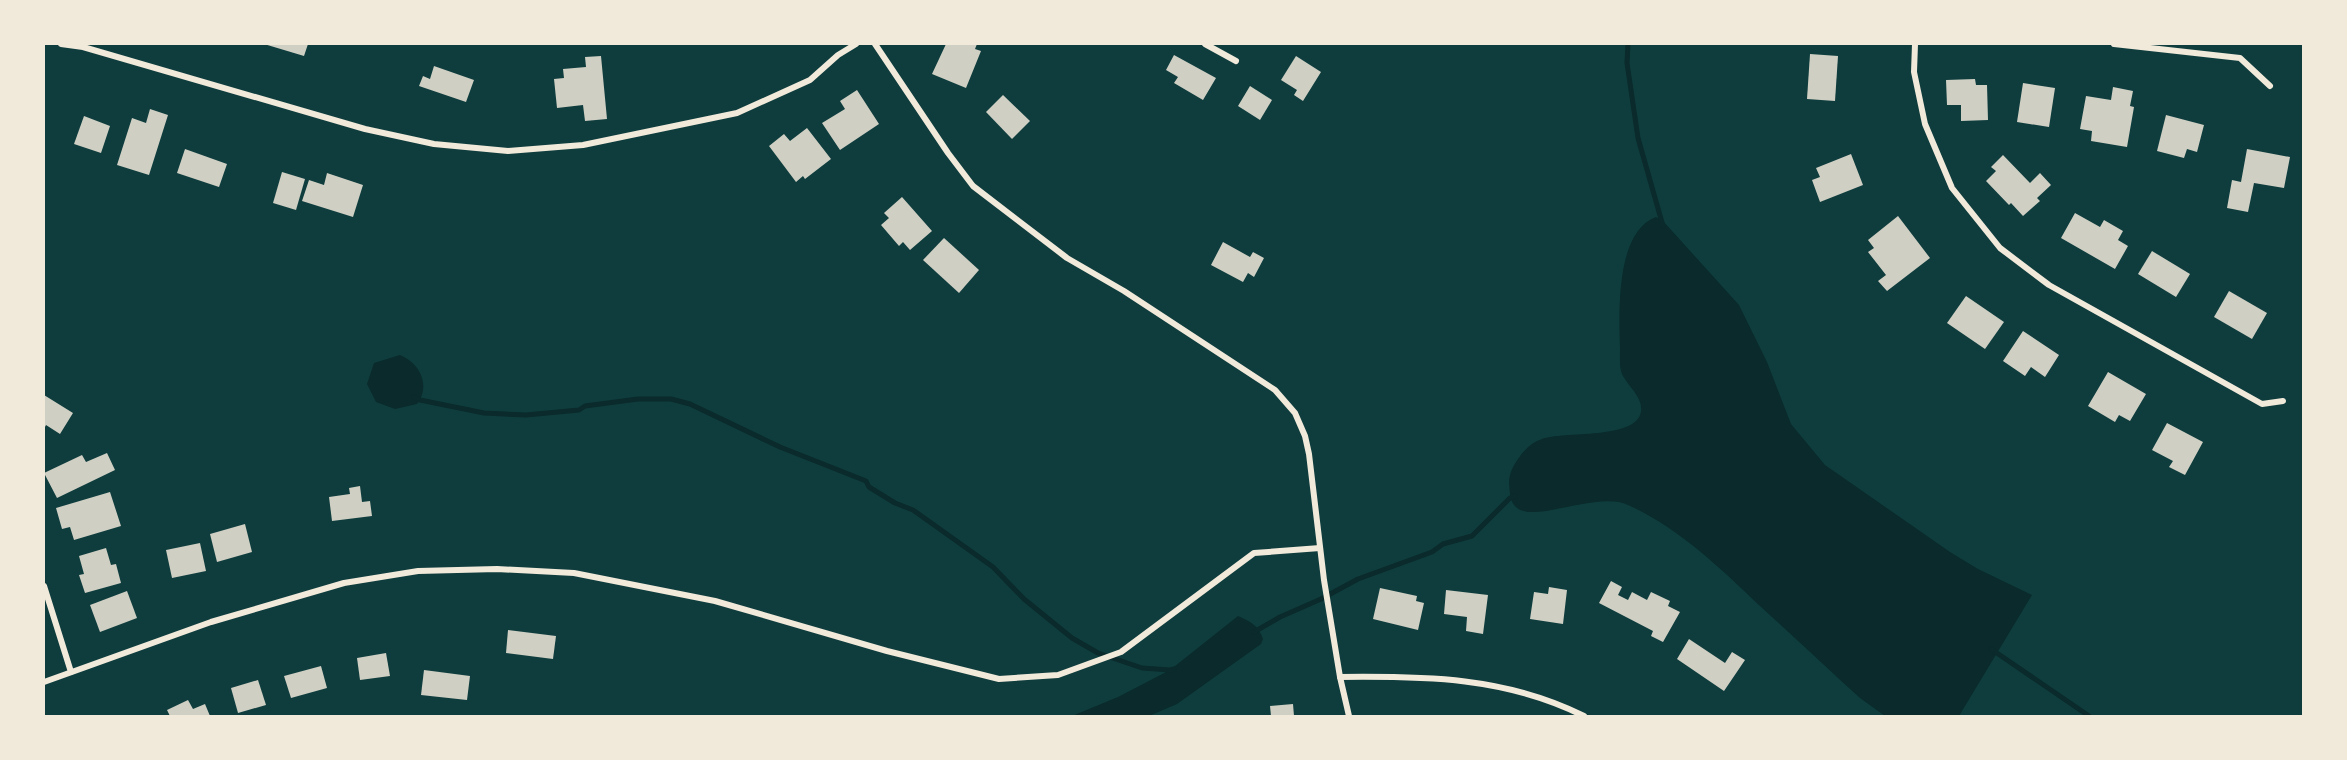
<svg xmlns="http://www.w3.org/2000/svg" width="2347" height="760" viewBox="0 0 2347 760" font-family="'Public Sans',sans-serif">
	<style>
		.water { fill: #0a2a2b }
		.lines { fill: none; stroke-linecap: round; stroke-linejoin: round }
		.stream { stroke: #0a2a2b; stroke-width: 5 }
		.building { fill: #cfcfc3 }
		.minor { stroke: #f1e9da; stroke-width: 6 }
	</style>
	<rect width="100%" height="100%" fill="#0f3d3e"/>
	<g class="water">
		<path d="M 1656,217 L 1663,221 L 1739,305 L 1767,362 L 1791,424 L 1825,465 L 1950,552 L 1978,569 L 2032,595 L 1959,716 L 1885,716 L 1860,698 C 1827,668 1794,637 1760,606 C 1720,568 1679,528 1628,505 C 1597,491 1536,523 1517,508 C 1509,502 1510,492 1509,483 C 1509,474 1513,466 1518,459 C 1524,450 1532,442 1542,439 C 1562,431 1638,440 1641,411 C 1643,398 1629,387 1623,376 C 1619,369 1620,358 1620,349 C 1619,314 1615,232 1656,217 Z"/>
		<path d="M 400,355 C 420,363 431,386 417,404 L 395,409 L 376,402 L 367,384 L 374,363 Z"/>
		<path d="M 1238,616 C 1250,621 1259,626 1263,639 L 1261,644 L 1177,704 L 1149,716 L 1072,716 L 1118,697 L 1170,670 Z"/>
	</g>
	<g class="lines">
		<g class="stream">
			<polyline points="1628,44 1627,63 1638,138 1663,226"/>
			<polyline points="414,397 420,400 484,413 526,415 579,410 585,406 638,399 671,399 690,404 780,447 866,481 869,487 895,503 913,510 993,567 1024,599 1072,638 1098,653 1142,668 1170,670 1174,669"/>
			<polyline points="1254,632 1280,617 1321,599 1358,579 1432,552 1443,544 1472,536 1510,498 1515,496"/>
			<polyline points="1991,649 2089,716"/>
		</g>
	</g>
	<g class="building">
		<polygon points="264,44 308,44 304,56"/>
		<polygon points="946,44 977,44 975,49 981,51 966,88 932,74"/>
		<polygon points="1810,54 1838,56 1835,101 1807,99"/>
		<polygon points="1174,55 1216,78 1203,100 1174,83 1178,77 1166,70"/>
		<polygon points="601,56 607,119 585,121 583,105 557,108 554,79 564,78 563,69 586,67 585,57"/>
		<polygon points="1296,56 1321,72 1303,101 1294,95 1297,90 1281,80"/>
		<polygon points="434,66 474,80 466,102 419,86 423,76 430,79"/>
		<polygon points="1975,79 1976,85 1987,85 1988,120 1961,121 1961,105 1947,105 1946,80"/>
		<polygon points="2023,83 2055,88 2049,127 2017,122"/>
		<polygon points="1250,86 1272,100 1260,120 1238,106"/>
		<polygon points="2113,87 2133,91 2130,106 2134,107 2127,147 2091,141 2092,131 2080,129 2086,96 2111,100"/>
		<polygon points="857,90 879,124 840,150 822,123 845,109 840,101"/>
		<polygon points="1003,95 1030,121 1012,139 986,112"/>
		<polygon points="150,109 168,115 149,175 117,165 132,118 146,123"/>
		<polygon points="2166,115 2204,125 2197,152 2187,149 2184,158 2157,151"/>
		<polygon points="84,116 110,126 101,153 74,144"/>
		<polygon points="807,128 831,159 805,179 803,176 796,182 769,146 784,134 790,141"/>
		<polygon points="185,149 227,164 219,187 177,173"/>
		<polygon points="2247,149 2290,157 2284,188 2254,183 2248,212 2227,208 2232,180 2241,182"/>
		<polygon points="1851,154 1863,185 1820,202 1812,180 1820,177 1816,168"/>
		<polygon points="2003,155 2030,183 2040,173 2051,185 2037,198 2040,201 2023,216 2011,203 2009,205 1986,181 1996,171 1991,167"/>
		<polygon points="282,172 305,179 296,210 273,203"/>
		<polygon points="327,173 363,185 353,217 302,201 309,180 324,185"/>
		<polygon points="902,197 932,231 910,250 903,242 899,246 881,225 889,218 884,213"/>
		<polygon points="2075,213 2100,227 2104,220 2123,231 2118,240 2128,246 2115,269 2061,238"/>
		<polygon points="1898,216 1930,258 1887,291 1878,281 1886,275 1868,252 1874,248 1868,240"/>
		<polygon points="944,238 979,270 959,293 923,260"/>
		<polygon points="1223,242 1250,257 1253,252 1264,258 1254,277 1248,273 1243,282 1211,265"/>
		<polygon points="2152,251 2190,274 2176,297 2138,274"/>
		<polygon points="2229,291 2267,313 2252,339 2214,317"/>
		<polygon points="1966,296 2004,322 1985,349 1947,323"/>
		<polygon points="2023,331 2059,355 2045,377 2031,367 2025,376 2003,361"/>
		<polygon points="2108,372 2146,394 2130,421 2119,415 2115,422 2088,406"/>
		<polygon points="44,395 73,413 60,434 46,425 44,429"/>
		<polygon points="2167,423 2203,442 2185,475 2169,467 2173,461 2152,450"/>
		<polygon points="107,453 115,470 57,498 44,473 82,455 86,462"/>
		<polygon points="360,486 362,502 370,501 372,516 332,521 329,497 350,494 349,488"/>
		<polygon points="110,492 121,526 74,540 70,527 62,529 56,508"/>
		<polygon points="245,524 252,552 217,562 210,534"/>
		<polygon points="200,543 206,571 172,578 166,550"/>
		<polygon points="106,548 111,565 116,564 121,583 85,593 79,575 84,574 79,556"/>
		<polygon points="1611,581 1622,587 1618,595 1628,600 1632,592 1647,600 1651,592 1670,601 1668,606 1680,612 1663,642 1651,636 1653,631 1599,603"/>
		<polygon points="1549,587 1567,590 1563,624 1530,619 1534,592 1548,594"/>
		<polygon points="1380,588 1417,596 1416,601 1424,603 1418,630 1373,619"/>
		<polygon points="1446,590 1488,595 1483,634 1466,631 1467,617 1444,614"/>
		<polygon points="127,591 137,618 100,632 90,605"/>
		<polygon points="508,630 556,636 553,659 506,653"/>
		<polygon points="1689,639 1725,663 1732,652 1745,660 1724,691 1677,659"/>
		<polygon points="386,653 390,676 360,680 357,658"/>
		<polygon points="321,666 327,688 291,698 284,676"/>
		<polygon points="424,670 470,676 467,700 421,695"/>
		<polygon points="258,680 266,705 238,713 231,688"/>
		<polygon points="188,700 193,709 205,704 210,716 170,716 167,710"/>
		<polygon points="1293,704 1294,716 1271,716 1270,706"/>
	</g>
	<g class="lines">
		<g class="minor">
			<polyline points="61,44 83,47 365,129 434,144 508,151 583,145 737,113 810,80 838,55 856,44"/>
			<polyline points="875,44 948,153 973,186 1067,258 1124,291 1275,390 1295,413 1305,436 1309,454 1324,580 1340,677 1349,716"/>
			<polyline points="1205,44 1236,61"/>
			<polyline points="1915,44 1914,72 1925,124 1952,188 2000,248 2049,285 2262,404 2283,401"/>
			<polyline points="2114,44 2240,58 2270,86"/>
			<polyline points="44,586 71,672"/>
			<path d="M 1340,677 C 1426,676 1506,677 1584,716"/>
			<polyline points="44,682 211,622 344,583 418,571 497,569 574,573 715,601 887,651 999,679 1058,675 1121,652 1254,553 1320,548"/>
		</g>
	</g>
	<rect width="2347" height="760" fill="none" stroke="#f1e9da" stroke-width="90"/>
</svg>
